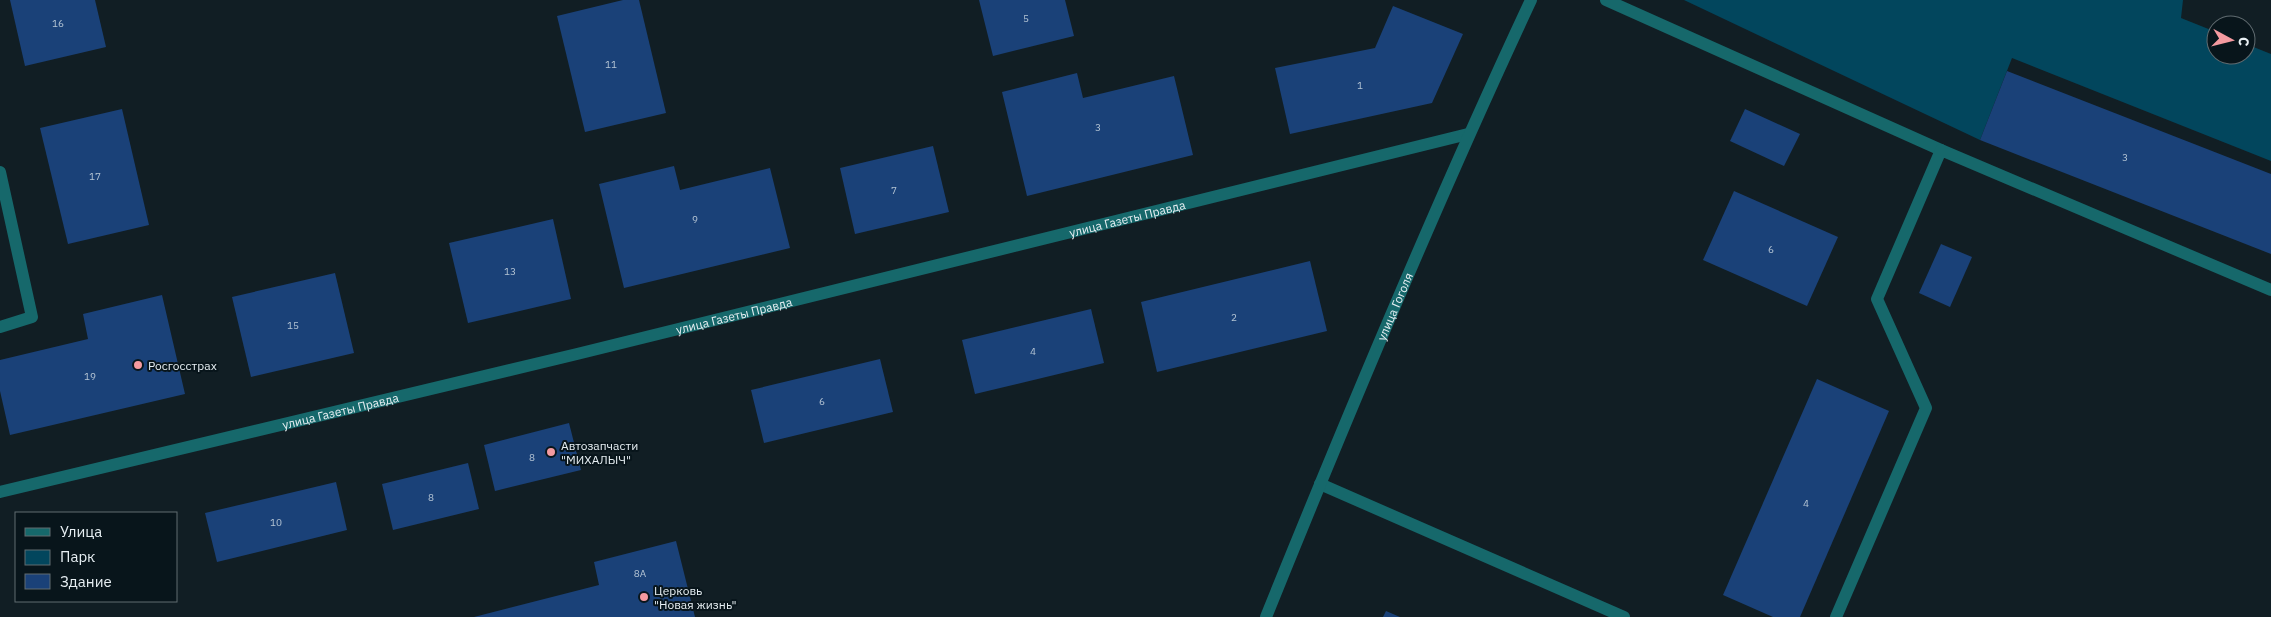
<svg xmlns="http://www.w3.org/2000/svg" width="2271" height="617" viewBox="0 0 2271 617" font-family="'IBM Plex Sans',sans-serif">
	<style>
		.green { fill: #02465d }
		.building { fill: #1a4178 }
		.lines { fill: none; stroke-linecap: round; stroke-linejoin: round }
		.minor { stroke: #16686b; stroke-width: 12 }
		.poi-dot { fill: #f49aa0; stroke: #08151b; stroke-width: 2 }
		.labels { text-anchor: middle; dominant-baseline: central; stroke-width: 4; stroke-linejoin: round; paint-order: stroke }
		.number-label { font-size: 10px; fill: #b4c4d4 }
		.street-label { font-size: 12px; fill: #e7eff3; stroke: #08151b }
		.poi-label { font-size: 12px; fill: #e7eff3; stroke: #08151b; text-anchor: start }
	</style>
	<rect width="100%" height="100%" fill="#111e24"/>
	<polygon class="green" points="1684,0 2183,0 2181,18 2216,32 2216,55 2246,55 2246,44 2271,54 2271,161 2012,58 1980,140"/>
	<g class="building">
		<polygon points="10,0 95,0 106,47 25,66"/>
		<polygon points="623,0 639,0 666,113 585,132 557,16"/>
		<polygon points="979,0 1065,0 1074,36 993,56"/>
		<polygon points="1393,6 1463,34 1432,103 1290,134 1275,68 1375,48"/>
		<polygon points="2007,71 2271,174 2271,254 1980,140"/>
		<polygon points="1077,73 1083,98 1174,76 1193,155 1027,196 1002,92"/>
		<polygon points="122,109 149,225 68,244 40,128"/>
		<polygon points="1745,109 1800,134 1784,166 1730,141"/>
		<polygon points="933,146 949,212 855,234 840,168"/>
		<polygon points="674,166 680,190 770,168 790,248 624,288 599,184"/>
		<polygon points="1734,191 1838,237 1807,306 1703,260"/>
		<polygon points="553,219 571,299 468,323 449,243"/>
		<polygon points="1941,244 1972,257 1950,307 1919,293"/>
		<polygon points="1310,261 1327,331 1157,372 1141,302"/>
		<polygon points="335,273 354,353 251,377 232,297"/>
		<polygon points="162,295 185,394 10,435 0,391 0,360 88,339 83,314"/>
		<polygon points="1091,309 1104,363 975,394 962,340"/>
		<polygon points="880,359 893,412 764,443 751,390"/>
		<polygon points="1817,379 1889,411 1800,617 1773,617 1723,595"/>
		<polygon points="569,423 581,470 495,491 484,445"/>
		<polygon points="468,463 479,509 393,530 382,484"/>
		<polygon points="336,482 347,530 217,562 205,513"/>
		<polygon points="676,541 695,617 474,617 599,585 594,562"/>
		<polygon points="1386,611 1400,617 1383,617"/>
	</g>
	<g class="lines">
		<g class="minor">
			<polyline points="1606,0 1941,150"/>
			<polyline points="0,172 32,317 0,327"/>
			<polyline points="1320,484 1624,617"/>
			<path id="s1" d="M 0,492 L 577,354 L 1468,134"/>
			<path id="s2" d="M 1266,617 C 1350,409 1436,203 1531,0"/>
			<polyline points="1836,617 1926,408 1877,299 1941,150 2271,290"/>
		</g>
	</g>
	<g class="poi-dot">
		<circle cx="138" cy="365" r="5"/>
		<circle cx="551" cy="452" r="5"/>
		<circle cx="644" cy="597" r="5"/>
	</g>
	<g class="labels">
		<g class="number-label">
			<text x="1026" y="18">5</text>
			<text x="58" y="23">16</text>
			<text x="611" y="64">11</text>
			<text x="1360" y="85">1</text>
			<text x="1098" y="127">3</text>
			<text x="2125" y="157">3</text>
			<text x="95" y="176">17</text>
			<text x="894" y="190">7</text>
			<text x="695" y="219">9</text>
			<text x="1771" y="249">6</text>
			<text x="510" y="271">13</text>
			<text x="1234" y="317">2</text>
			<text x="293" y="325">15</text>
			<text x="1033" y="351">4</text>
			<text x="90" y="376">19</text>
			<text x="822" y="401">6</text>
			<text x="532" y="457">8</text>
			<text x="431" y="497">8</text>
			<text x="1806" y="503">4</text>
			<text x="276" y="522">10</text>
			<text x="640" y="573">8А</text>
		</g>
		<g class="street-label">
			<text stroke="none"><textPath href="#s1" startOffset="1160">улица Газеты Правда</textPath></text>
			<text stroke="none"><textPath href="#s2" startOffset="336">улица Гоголя</textPath></text>
			<text stroke="none"><textPath href="#s1" startOffset="755">улица Газеты Правда</textPath></text>
			<text stroke="none"><textPath href="#s1" startOffset="350">улица Газеты Правда</textPath></text>
		</g>
		<g class="poi-label">
			<text x="148" y="365">Росгосстрах</text>
			<text x="561" y="445">Автозапчасти<tspan x="561" dy="14">"МИХАЛЫЧ"</tspan></text>
			<text x="654" y="590">Церковь<tspan x="654" dy="14">"Новая жизнь"</tspan></text>
		</g>
	</g>
	<rect x="15" y="512" width="162" height="90" fill="#08151b" stroke="#616c71"/>
	<rect x="25" y="528" width="25" height="8" fill="#16686b" stroke="#616c71"/>
	<text x="60" y="537" font-size="15" fill="#e7eff3">Улица</text>
	<rect x="25" y="550" width="25" height="15" fill="#02465d" stroke="#616c71"/>
	<text x="60" y="562" font-size="15" fill="#e7eff3">Парк</text>
	<rect x="25" y="574" width="25" height="15" fill="#1a4178" stroke="#616c71"/>
	<text x="60" y="587" font-size="15" fill="#e7eff3">Здание</text>
	<g transform="translate(2231 40) rotate(97)"><circle r="24" fill="#08151b" stroke="#616c71"/>
	<path d="M0-4L9 19L0 12L-9 19Z" fill="#f49aa0"/>
	<text y="-8" font-size="14" font-weight="bold" text-anchor="middle" fill="#e7eff3">С</text>
	</g>
</svg>
